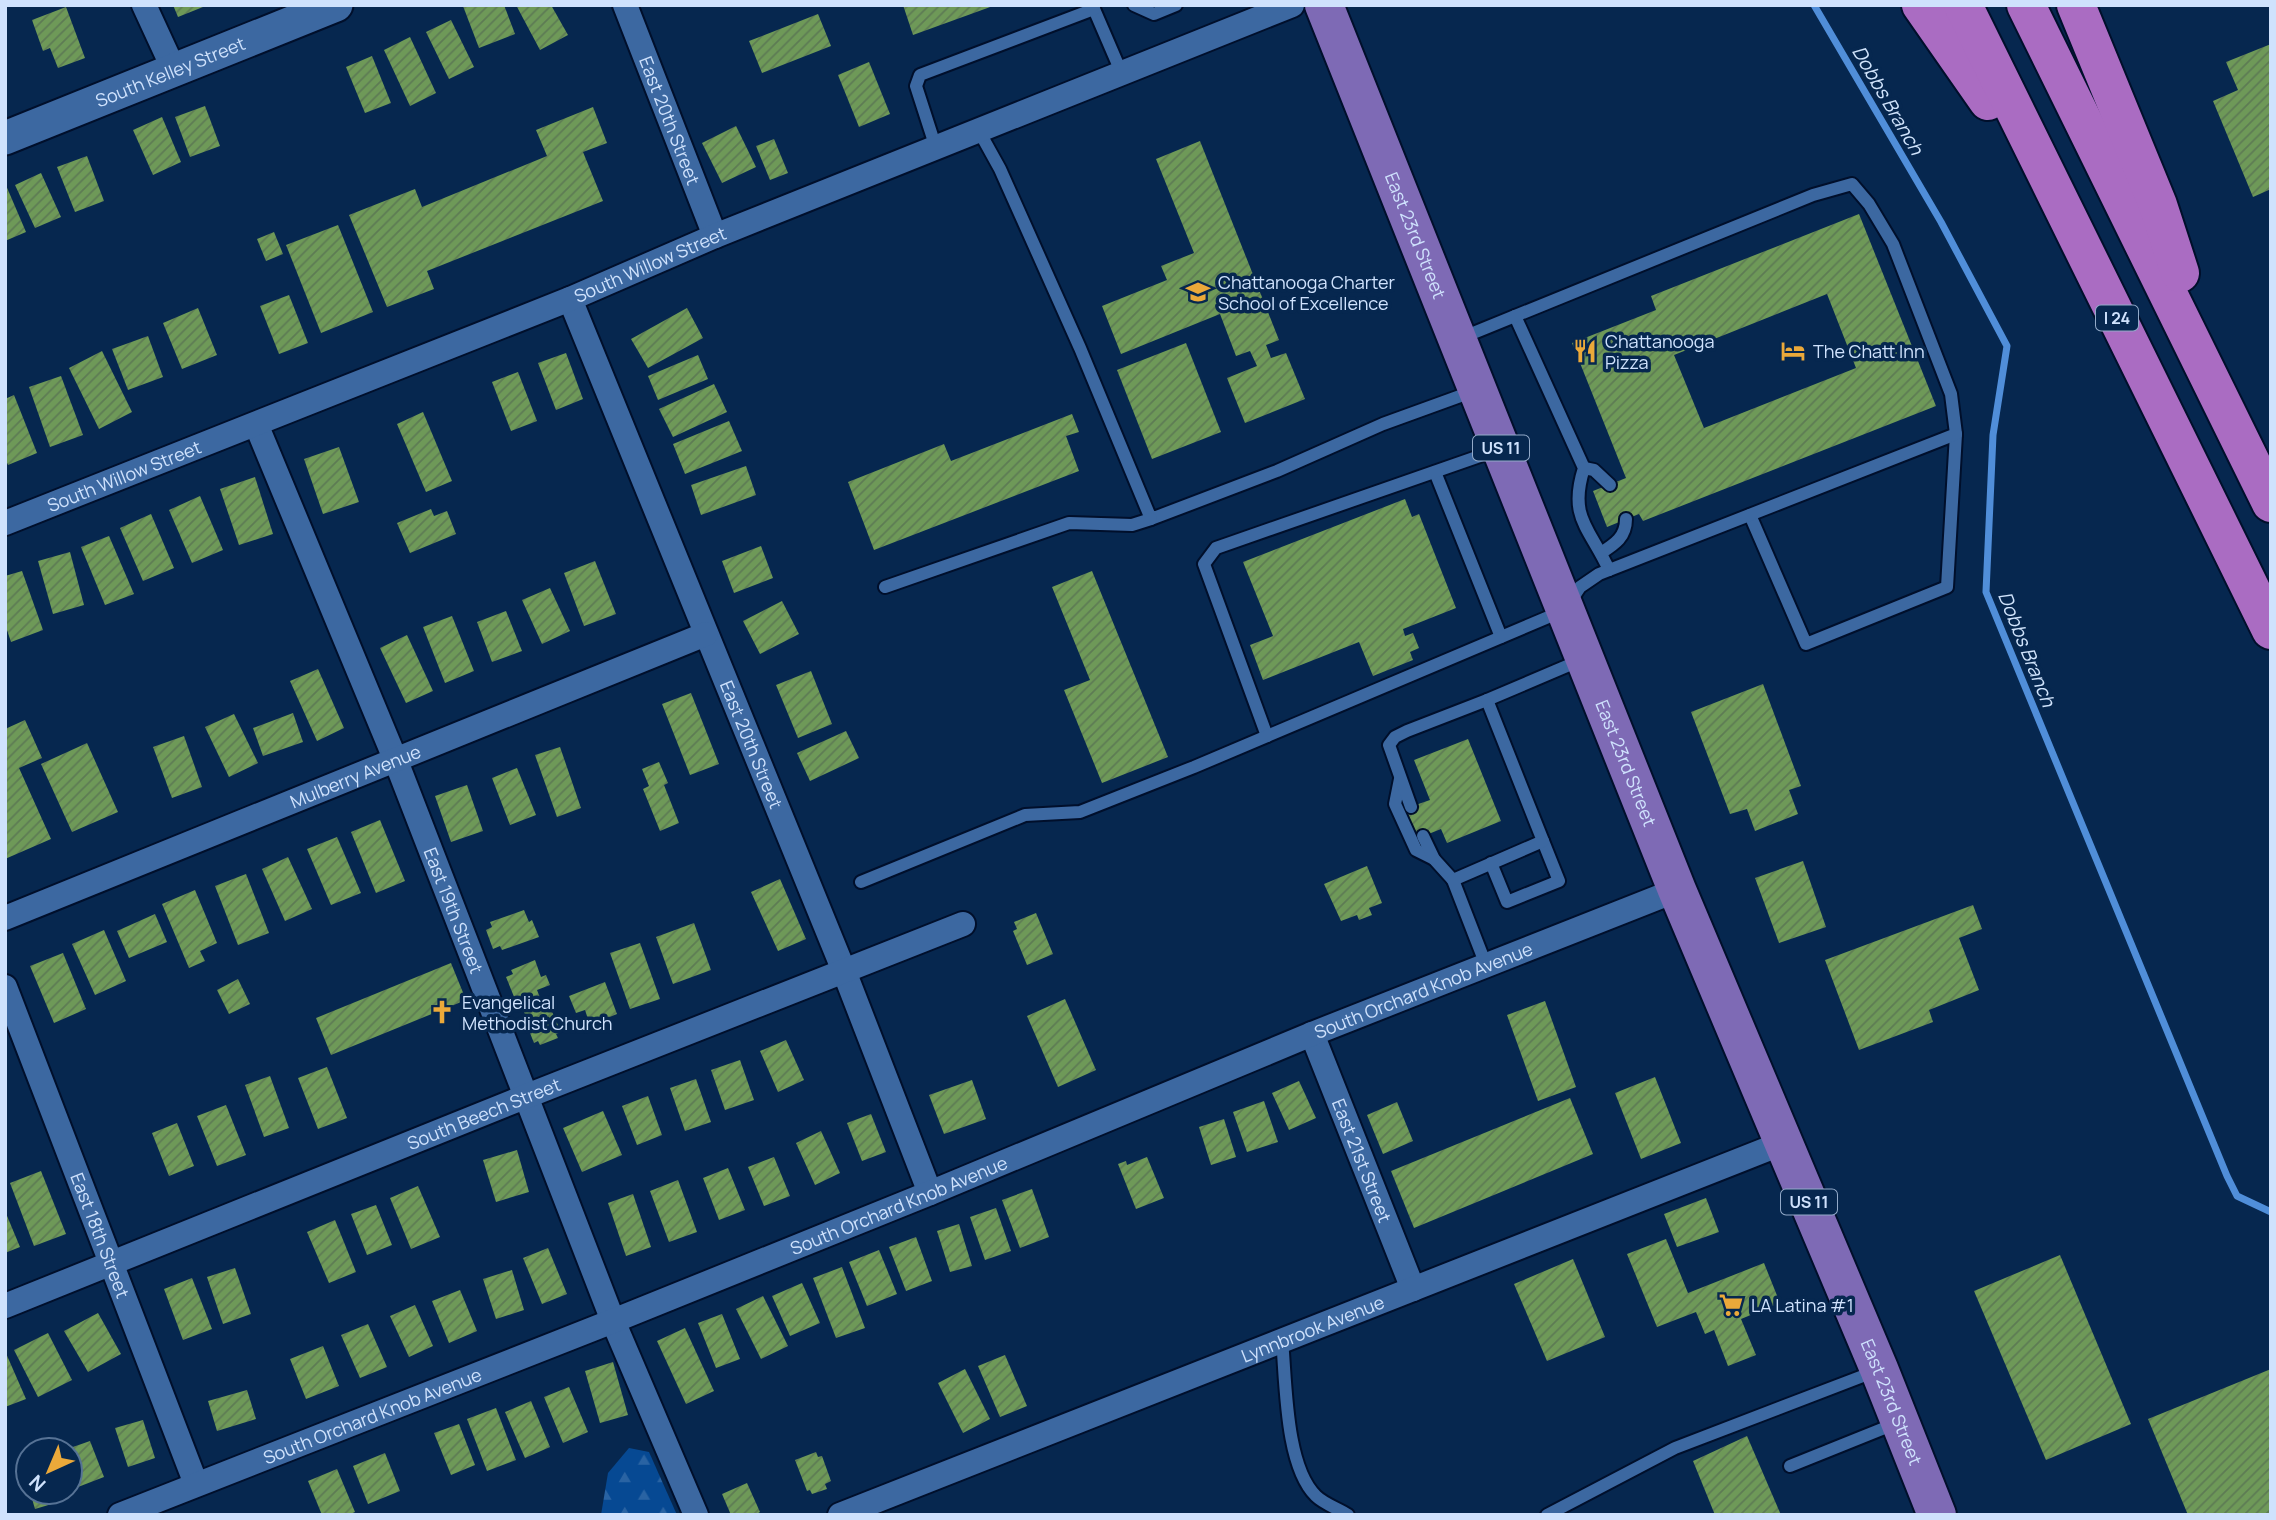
<svg xmlns="http://www.w3.org/2000/svg" width="2276" height="1520" viewBox="0 0 2276 1520" font-family="Manrope,sans-serif">
	<style>
		.forest { fill: url(#forest-firs) }
		.lines { fill: none; stroke-linecap: round; stroke-linejoin: round }
		.stream { stroke: #508ed9; stroke-width: 7 }
		.building { fill: url(#building-hatch); fill-rule: evenodd }
		.service-casing { stroke: #000f2b; stroke-width: 16 }
		.minor-casing { stroke: #000f2b; stroke-width: 28 }
		.secondary-casing { stroke: #000f2b; stroke-width: 37 }
		.primary-casing { stroke: #000f2b; stroke-width: 42 }
		.motorway-casing { stroke: #000f2b; stroke-width: 42 }
		.service { stroke: #3c68a1; stroke-width: 12 }
		.minor { stroke: #3c68a1; stroke-width: 24 }
		.secondary { stroke: #3c68a1; stroke-width: 33 }
		.primary { stroke: #7e6ab5; stroke-width: 38 }
		.motorway { stroke: #aa6cc2; stroke-width: 38 }
		.labels { text-anchor: middle; dominant-baseline: central; stroke-width: 7; stroke-linejoin: round; paint-order: stroke }
		.shield { fill: #06274f; stroke: #93aac9; stroke-width: 2 }
		.shield-label { font-size: 16px; font-weight: bold; fill: #cfe2fd }
		.street-label { font-size: 18px; fill: #cfe2fd; stroke: #06274f }
		.poi-label { font-size: 18px; fill: #cfe2fd; stroke: #06274f; text-anchor: start }
		.water-label { font-size: 19px; font-style: italic; fill: #d1e4fc; stroke: #06274f }
	</style>
	<defs>
		<pattern id="forest-firs" width="22" height="20" patternUnits="userSpaceOnUse" patternTransform="scale(1.75)"><rect width="22" height="20" fill="#064993"/><path d="M5 1l3.5 6h-7zM16 11l3.5 6h-7z" fill="#2963a3"/></pattern>
		<pattern id="building-hatch" width="6" height="6" patternUnits="userSpaceOnUse" patternTransform="scale(1.75)"><rect width="6" height="6" fill="#6e9958"/><path d="M-1 1l2-2M0 6l6-6M5 7l2-2" fill="none" stroke="#5d7b54"/></pattern>
	</defs>
	<rect width="100%" height="100%" fill="#06274f"/>
	<polygon class="forest" points="629,1448 649,1452 677,1515 601,1515 608,1473"/>
	<g class="lines">
		<polyline class="stream" points="1814,5 1941,222 2007,346 1993,435 1986,592 2227,1176 2237,1196 2271,1212"/>
	</g>
	<g class="building">
		<polygon points="173,5 208,5 178,17"/>
		<polygon points="465,5 504,5 515,34 479,48 463,6"/>
		<polygon points="516,5 551,5 568,35 540,50"/>
		<polygon points="903,5 993,5 993,6 913,35"/>
		<polygon points="66,7 85,58 58,68 50,48 43,51 32,20"/>
		<polygon points="818,14 831,46 762,73 749,41"/>
		<polygon points="451,20 474,67 449,79 426,32"/>
		<polygon points="410,37 436,93 410,106 384,50"/>
		<polygon points="2271,44 2271,189 2253,197 2213,101 2238,90 2226,62"/>
		<polygon points="372,56 391,103 365,113 346,67"/>
		<polygon points="869,62 890,114 859,127 838,75"/>
		<polygon points="205,106 220,146 190,157 175,117"/>
		<polygon points="593,107 607,143 583,152 603,201 427,271 434,289 387,307 349,215 415,189 422,207 547,156 536,130"/>
		<polygon points="162,117 181,162 153,175 133,130"/>
		<polygon points="736,126 756,167 722,183 702,143"/>
		<polygon points="774,139 788,173 770,180 756,146"/>
		<polygon points="1200,141 1279,340 1266,345 1271,358 1286,353 1305,399 1245,423 1227,378 1257,366 1250,351 1236,356 1220,314 1121,354 1102,306 1167,280 1161,266 1194,253 1156,159"/>
		<polygon points="87,156 104,201 75,212 57,167"/>
		<polygon points="41,173 61,217 35,228 15,185"/>
		<polygon points="5,183 26,232 5,241"/>
		<path d="M 1859,214 L 1936,406 L 1643,521 L 1639,514 L 1607,527 L 1593,491 L 1626,478 L 1572,343 L 1656,310 L 1651,296 ZM 1827,294 L 1856,368 L 1704,428 L 1674,355 Z"/>
		<polygon points="338,225 373,312 321,333 286,245"/>
		<polygon points="274,232 283,254 266,261 257,239"/>
		<polygon points="289,295 308,343 279,354 260,306"/>
		<polygon points="198,308 217,355 182,369 163,323"/>
		<polygon points="687,308 703,338 648,368 631,339"/>
		<polygon points="148,336 163,377 128,390 112,349"/>
		<polygon points="1186,343 1221,432 1152,459 1117,370"/>
		<polygon points="102,351 132,412 99,429 69,368"/>
		<polygon points="566,353 583,399 556,410 538,363"/>
		<polygon points="698,355 708,379 658,400 648,376"/>
		<polygon points="518,372 537,421 511,431 492,382"/>
		<polygon points="61,376 83,435 50,447 29,387"/>
		<polygon points="714,384 727,412 673,437 659,409"/>
		<polygon points="14,395 37,453 8,465 5,458 5,399"/>
		<polygon points="423,412 452,481 426,492 397,424"/>
		<polygon points="1072,414 1079,432 1066,436 1079,471 874,550 848,482 944,444 951,461"/>
		<polygon points="729,421 742,451 685,474 673,444"/>
		<polygon points="339,447 359,502 323,514 304,459"/>
		<polygon points="746,466 756,495 701,515 691,485"/>
		<polygon points="255,477 273,534 239,545 220,489"/>
		<polygon points="200,496 223,550 192,563 169,510"/>
		<polygon points="1405,499 1412,517 1419,514 1456,608 1403,629 1405,636 1413,633 1419,648 1410,652 1413,660 1373,676 1359,642 1263,680 1250,645 1273,636 1243,562"/>
		<polygon points="431,509 434,516 447,511 456,534 410,553 397,523"/>
		<polygon points="151,514 174,568 143,581 120,528"/>
		<polygon points="109,536 134,594 105,605 81,547"/>
		<polygon points="761,546 773,578 734,593 722,561"/>
		<polygon points="70,552 84,605 53,614 38,561"/>
		<polygon points="595,561 616,614 584,626 564,573"/>
		<polygon points="22,571 43,630 11,642 5,624 5,576"/>
		<polygon points="1092,571 1168,757 1102,783 1064,690 1090,680 1052,587"/>
		<polygon points="550,588 570,631 542,644 522,600"/>
		<polygon points="782,601 799,634 760,654 743,621"/>
		<polygon points="506,611 522,651 492,662 477,622"/>
		<polygon points="452,616 474,671 445,683 423,627"/>
		<polygon points="407,635 433,691 406,703 380,648"/>
		<polygon points="318,669 344,728 317,741 290,681"/>
		<polygon points="811,671 832,724 798,738 776,685"/>
		<polygon points="1763,684 1801,786 1789,790 1798,814 1755,831 1747,809 1730,814 1691,712"/>
		<polygon points="691,693 719,764 690,775 662,704"/>
		<polygon points="293,713 303,742 263,756 253,728"/>
		<polygon points="234,714 258,763 229,777 205,727"/>
		<polygon points="25,720 42,758 19,768 51,839 5,859 5,729"/>
		<polygon points="846,731 859,758 810,781 797,753"/>
		<polygon points="184,736 202,787 172,798 153,747"/>
		<polygon points="1468,739 1501,821 1447,843 1441,829 1416,839 1404,809 1430,800 1414,760"/>
		<polygon points="87,743 118,812 72,832 41,764"/>
		<polygon points="560,747 581,808 557,817 535,755"/>
		<polygon points="659,762 668,783 664,785 679,823 660,831 643,789 649,786 642,769"/>
		<polygon points="517,768 536,815 510,825 492,778"/>
		<polygon points="467,785 483,831 451,842 435,796"/>
		<polygon points="380,820 405,881 376,893 351,832"/>
		<polygon points="337,837 361,893 331,905 307,849"/>
		<polygon points="288,857 312,909 285,921 262,869"/>
		<polygon points="1803,861 1826,927 1779,943 1755,878"/>
		<polygon points="1367,866 1382,903 1369,908 1372,915 1359,920 1357,915 1341,921 1324,884"/>
		<polygon points="246,874 269,933 238,945 215,886"/>
		<polygon points="780,879 806,939 778,951 751,892"/>
		<polygon points="195,890 217,943 200,951 205,961 189,968 162,904"/>
		<polygon points="1973,905 1982,929 1959,938 1979,990 1929,1010 1933,1022 1859,1050 1825,960"/>
		<polygon points="524,910 529,922 532,920 539,937 502,950 500,946 493,949 486,930 492,927 490,922"/>
		<polygon points="1036,913 1053,954 1027,965 1013,931 1017,929 1014,922"/>
		<polygon points="155,914 167,942 129,958 117,931"/>
		<polygon points="694,923 711,970 673,984 656,937"/>
		<polygon points="104,930 126,981 95,995 72,944"/>
		<polygon points="640,943 660,999 630,1009 610,953"/>
		<polygon points="63,953 86,1009 54,1023 30,966"/>
		<polygon points="535,960 541,977 546,975 550,985 537,990 541,1000 519,1009 506,977 513,974 511,970"/>
		<polygon points="451,963 466,1000 331,1055 316,1018"/>
		<polygon points="238,979 250,1004 229,1014 217,990"/>
		<polygon points="605,982 617,1014 590,1025 585,1010 576,1013 569,996"/>
		<polygon points="1065,999 1096,1070 1058,1087 1027,1016"/>
		<polygon points="1545,1001 1576,1087 1538,1101 1507,1015"/>
		<polygon points="543,1004 546,1009 550,1007 561,1032 556,1034 558,1038 540,1045 538,1041 534,1043 524,1018 526,1017 524,1012"/>
		<polygon points="786,1040 804,1080 778,1092 760,1051"/>
		<polygon points="740,1060 754,1100 725,1110 711,1070"/>
		<polygon points="327,1067 347,1118 318,1129 298,1078"/>
		<polygon points="270,1076 289,1128 264,1137 245,1085"/>
		<polygon points="1655,1077 1681,1143 1641,1159 1615,1093"/>
		<polygon points="696,1079 711,1122 685,1131 670,1088"/>
		<polygon points="972,1080 986,1119 944,1134 929,1095"/>
		<polygon points="1299,1081 1316,1118 1289,1130 1272,1093"/>
		<polygon points="648,1096 662,1135 637,1145 622,1106"/>
		<polygon points="1570,1098 1593,1154 1414,1228 1391,1171"/>
		<polygon points="1264,1101 1278,1142 1247,1152 1233,1112"/>
		<polygon points="1397,1102 1413,1141 1383,1154 1367,1115"/>
		<polygon points="226,1105 246,1155 217,1166 197,1116"/>
		<polygon points="603,1111 622,1155 582,1172 563,1128"/>
		<polygon points="871,1114 886,1152 862,1161 847,1123"/>
		<polygon points="1224,1119 1236,1157 1211,1165 1199,1127"/>
		<polygon points="177,1123 194,1166 169,1176 152,1133"/>
		<polygon points="821,1131 840,1173 815,1185 796,1143"/>
		<polygon points="517,1150 529,1192 496,1202 483,1160"/>
		<polygon points="774,1157 790,1196 764,1206 748,1167"/>
		<polygon points="1147,1157 1164,1198 1136,1209 1118,1164 1126,1161 1127,1165"/>
		<polygon points="728,1168 745,1210 719,1220 703,1178"/>
		<polygon points="41,1171 66,1234 34,1246 10,1183"/>
		<polygon points="678,1180 697,1232 669,1242 650,1191"/>
		<polygon points="418,1186 440,1237 411,1249 390,1198"/>
		<polygon points="1032,1189 1049,1237 1020,1248 1002,1200"/>
		<polygon points="633,1194 651,1247 626,1256 608,1203"/>
		<polygon points="1706,1198 1719,1232 1677,1247 1664,1214"/>
		<polygon points="376,1205 392,1245 367,1255 351,1214"/>
		<polygon points="996,1208 1011,1251 985,1260 970,1217"/>
		<polygon points="5,1211 20,1247 5,1253"/>
		<polygon points="335,1220 356,1272 329,1283 307,1232"/>
		<polygon points="959,1224 972,1266 950,1272 937,1231"/>
		<polygon points="916,1237 932,1281 906,1291 889,1247"/>
		<polygon points="1666,1239 1688,1293 1764,1263 1780,1303 1741,1319 1756,1355 1728,1366 1714,1330 1705,1334 1696,1312 1657,1327 1627,1254"/>
		<polygon points="548,1248 567,1294 542,1304 523,1258"/>
		<polygon points="879,1250 897,1294 867,1306 849,1262"/>
		<polygon points="2060,1255 2131,1424 2046,1460 1974,1291"/>
		<polygon points="1573,1259 1605,1337 1547,1361 1514,1284"/>
		<polygon points="842,1267 865,1328 836,1338 813,1278"/>
		<polygon points="235,1268 251,1314 223,1324 207,1277"/>
		<polygon points="512,1270 524,1310 496,1319 483,1279"/>
		<polygon points="192,1278 212,1329 183,1340 164,1289"/>
		<polygon points="802,1283 820,1323 790,1336 772,1296"/>
		<polygon points="460,1290 477,1331 449,1343 432,1301"/>
		<polygon points="763,1296 788,1346 761,1359 736,1309"/>
		<polygon points="415,1305 433,1346 409,1357 390,1316"/>
		<polygon points="98,1313 121,1354 88,1372 64,1331"/>
		<polygon points="722,1314 740,1359 716,1368 698,1323"/>
		<polygon points="368,1324 387,1367 360,1378 341,1335"/>
		<polygon points="685,1328 714,1391 686,1404 657,1341"/>
		<polygon points="48,1333 72,1380 38,1397 14,1350"/>
		<polygon points="323,1346 339,1386 306,1399 290,1359"/>
		<polygon points="5,1351 26,1399 5,1407"/>
		<polygon points="1005,1355 1027,1406 1000,1417 978,1366"/>
		<polygon points="613,1362 628,1415 600,1423 585,1371"/>
		<polygon points="965,1369 990,1419 963,1433 938,1383"/>
		<polygon points="2271,1369 2271,1515 2188,1515 2148,1419"/>
		<polygon points="569,1387 588,1432 563,1443 544,1397"/>
		<polygon points="247,1390 256,1419 217,1431 208,1401"/>
		<polygon points="531,1401 550,1447 525,1458 505,1412"/>
		<polygon points="496,1408 516,1460 487,1471 467,1419"/>
		<polygon points="143,1420 155,1458 128,1467 115,1428"/>
		<polygon points="459,1424 475,1465 451,1475 434,1433"/>
		<polygon points="1747,1436 1781,1515 1715,1515 1693,1461"/>
		<polygon points="90,1441 104,1477 78,1487 70,1468 70,1448"/>
		<polygon points="816,1452 818,1457 822,1456 831,1481 825,1484 827,1489 812,1494 810,1490 807,1491 795,1460"/>
		<polygon points="385,1453 400,1491 368,1504 353,1466"/>
		<polygon points="337,1469 355,1512 348,1515 322,1515 308,1481"/>
		<polygon points="747,1483 760,1512 755,1515 731,1515 722,1494"/>
		<polygon points="30,1492 59,1492 62,1501 35,1509"/>
	</g>
	<g class="lines">
		<g class="service-casing">
			<g id="service">
				<polyline points="1134,5 1154,14 1176,5"/>
				<polyline points="1094,9 1122,74"/>
				<polyline points="979,131 1000,169 1080,348 1151,519 1277,471 1383,424 1474,391"/>
				<polyline points="936,148 916,86 920,75 1094,9 1092,5"/>
				<path d="M 1515,316 L 1584,468 C 1568,518 1590,528 1609,570"/>
				<polyline points="1584,468 1594,470 1610,485"/>
				<polyline points="1435,472 1501,637"/>
				<polyline points="1750,515 1806,644 1947,587 1956,434"/>
				<path d="M 1601,553 C 1615,544 1626,537 1626,519"/>
				<polyline points="885,587 1069,523 1132,525 1151,519"/>
				<polyline points="1267,736 1204,564 1216,548 1497,450"/>
				<polyline points="1400,779 1395,804 1416,850 1434,859"/>
				<polyline points="1411,807 1389,745 1395,737 1407,731 1487,700"/>
				<polyline points="1423,836 1434,859 1453,880"/>
				<polyline points="1491,863 1507,902 1559,881 1543,841"/>
				<polyline points="861,882 1025,815 1080,812 1194,767 1565,610 1580,587 1599,574 1956,434 1951,394 1893,244 1869,204 1852,184 1813,195 1461,338"/>
				<polyline points="1486,965 1453,880 1543,841 1487,700 1581,660"/>
				<path d="M 1282,1340 C 1286,1381 1285,1466 1316,1496 C 1324,1504 1339,1509 1348,1515"/>
				<polyline points="1790,1466 1897,1423"/>
				<polyline points="1547,1515 1675,1448 1876,1371"/>
			</g>
		</g>
		<g class="minor-casing">
			<g id="minor">
				<polyline points="144,5 174,70"/>
				<path id="s1" d="M 625,5 L 715,236"/>
				<path id="s2" d="M 570,299 L 844,971 L 930,1193"/>
				<path id="s3" d="M 256,424 L 396,761 L 613,1321 L 696,1515"/>
				<path id="s4" d="M 5,523 L 570,299 L 715,236 L 1292,5"/>
				<path id="s5" d="M 5,918 L 706,634"/>
				<path id="s6" d="M 5,987 L 196,1484"/>
				<path id="s7" d="M 1312,1034 L 1413,1289"/>
				<path id="s8" d="M 5,1306 L 527,1096 L 963,924"/>
				<path id="s9" d="M 120,1515 L 613,1321 L 930,1193 L 1312,1034 L 1677,890"/>
				<path id="s10" d="M 840,1515 L 1783,1143"/>
			</g>
		</g>
		<g class="secondary-casing">
			<g id="secondary">
				<path id="s11" d="M 5,138 L 336,5"/>
			</g>
		</g>
		<g class="primary-casing">
			<g id="primary">
				<path id="s12" d="M 1324,5 L 1677,890 L 1879,1369 L 1937,1515"/>
			</g>
		</g>
		<g class="motorway-casing">
			<g id="motorway">
				<polyline points="1921,5 1988,101"/>
				<polyline points="1963,5 2271,630"/>
				<polyline points="2026,5 2271,503"/>
				<polyline points="2076,5 2158,205 2180,273"/>
			</g>
		</g>
		<use href="#service" class="service"/>
		<use href="#minor" class="minor"/>
		<use href="#secondary" class="secondary"/>
		<use href="#primary" class="primary"/>
		<use href="#motorway" class="motorway"/>
	</g>
	<defs>
		<g id="school-bare" transform="scale(1.89)"><path d="M0-5L7-2L0 1L-7-2ZM-4 1L0 2.5L4 1V4Q0 6-4 4Z" fill="#eba93a" stroke="#06274f" stroke-width="2.5" paint-order="stroke"/></g>
		<g id="restaurant-bare" transform="scale(1.89)"><path d="M-5-6h1v4h1v-4h1v4h1v-4h1v5L-1.5 .5V6h-2V.5L-5-1ZM5-6V6H3V1.5H1.5Q1.5-4 5-6Z" fill="#eba93a" stroke="#06274f" stroke-width="2.5" paint-order="stroke"/></g>
		<g id="hotel-bare" transform="scale(1.89)"><path d="M-6-4.5h1.5V1H6V5H4.5V3h-9V5H-6ZM-4 0a1.8 1.8 0 1 1 3.6 0ZM.5 0V-2.5h3Q6-2.5 6 0Z" fill="#eba93a" stroke="#06274f" stroke-width="2.5" paint-order="stroke"/></g>
		<g id="church-bare" transform="scale(1.89)"><path d="M-1.2-6h2.4v3.5h3.3v2.4h-3.3V6h-2.4V-.1h-3.3v-2.4h3.3Z" fill="#eba93a" stroke="#06274f" stroke-width="2.5" paint-order="stroke"/></g>
		<g id="supermarket-bare" transform="scale(1.89)"><path d="M-6-5.5h2.5l.6 2H6L4.5 2H-2.5L-4.4-4H-6ZM-1.5 3.2a1.3 1.3 0 1 0 .1 0ZM3 3.2a1.3 1.3 0 1 0 .1 0Z" fill="#eba93a" stroke="#06274f" stroke-width="2.5" paint-order="stroke"/></g>
	</defs>
	<g fill-rule="evenodd">
		<use href="#school-bare" x="1198" y="292"/>
		<use href="#restaurant-bare" x="1585" y="351"/>
		<use href="#hotel-bare" x="1793" y="351"/>
		<use href="#church-bare" x="442" y="1012"/>
		<use href="#supermarket-bare" x="1731" y="1305"/>
	</g>
	<g class="labels">
		<g class="shield">
			<rect x="2096" y="305.5" width="42" height="25" rx="5"/>
			<rect x="1473" y="435.5" width="56" height="25" rx="5"/>
			<rect x="1781" y="1189.5" width="56" height="25" rx="5"/>
		</g>
		<g class="shield-label">
			<text x="2117" y="318">I 24</text>
			<text x="1501" y="448">US 11</text>
			<text x="1809" y="1202">US 11</text>
		</g>
		<g class="street-label">
			<text stroke="none"><textPath href="#s11" startOffset="178">South Kelley Street</textPath></text>
			<text stroke="none"><textPath href="#s1" startOffset="124">East 20th Street</textPath></text>
			<text stroke="none"><textPath href="#s12" startOffset="248">East 23rd Street</textPath></text>
			<text stroke="none"><textPath href="#s4" startOffset="695">South Willow Street</textPath></text>
			<text stroke="none"><textPath href="#s4" startOffset="128">South Willow Street</textPath></text>
			<text stroke="none"><textPath href="#s2" startOffset="481">East 20th Street</textPath></text>
			<text stroke="none"><textPath href="#s12" startOffset="816">East 23rd Street</textPath></text>
			<text stroke="none"><textPath href="#s5" startOffset="378">Mulberry Avenue</textPath></text>
			<text stroke="none"><textPath href="#s3" startOffset="525">East 19th Street</textPath></text>
			<text stroke="none"><textPath href="#s9" startOffset="1405">South Orchard Knob Avenue</textPath></text>
			<text stroke="none"><textPath href="#s8" startOffset="516">South Beech Street</textPath></text>
			<text stroke="none"><textPath href="#s7" startOffset="136">East 21st Street</textPath></text>
			<text stroke="none"><textPath href="#s9" startOffset="838">South Orchard Knob Avenue</textPath></text>
			<text stroke="none"><textPath href="#s6" startOffset="266">East 18th Street</textPath></text>
			<text stroke="none"><textPath href="#s10" startOffset="508">Lynnbrook Avenue</textPath></text>
			<text stroke="none"><textPath href="#s12" startOffset="1508">East 23rd Street</textPath></text>
			<text stroke="none"><textPath href="#s9" startOffset="271">South Orchard Knob Avenue</textPath></text>
		</g>
		<g class="poi-label">
			<text x="1218" y="282">Chattanooga Charter<tspan x="1218" dy="21">School of Excellence</tspan></text>
			<text x="1605" y="341">Chattanooga<tspan x="1605" dy="21">Pizza</tspan></text>
			<text x="1813" y="351">The Chatt Inn</text>
			<text x="462" y="1002">Evangelical<tspan x="462" dy="21">Methodist Church</tspan></text>
			<text x="1751" y="1305">LA Latina #1</text>
		</g>
		<g class="water-label">
			<text transform="translate(1888 100) rotate(60)">Dobbs Branch</text>
			<text transform="translate(2027 649) rotate(68)">Dobbs Branch</text>
		</g>
	</g>
	<rect width="2276" height="1520" fill="none" stroke="#cfe2fd" stroke-width="14"/>
	<g transform="translate(49 1471) rotate(224)"><circle r="33" fill="#06274f" stroke="#567295" stroke-width="2"/>
	<path d="M0-5L12 26L0 18L-12 26Z" fill="#eba93a"/>
	<text y="-10" font-size="19" font-weight="bold" text-anchor="middle" fill="#cfe2fd">N</text>
	</g>
</svg>
